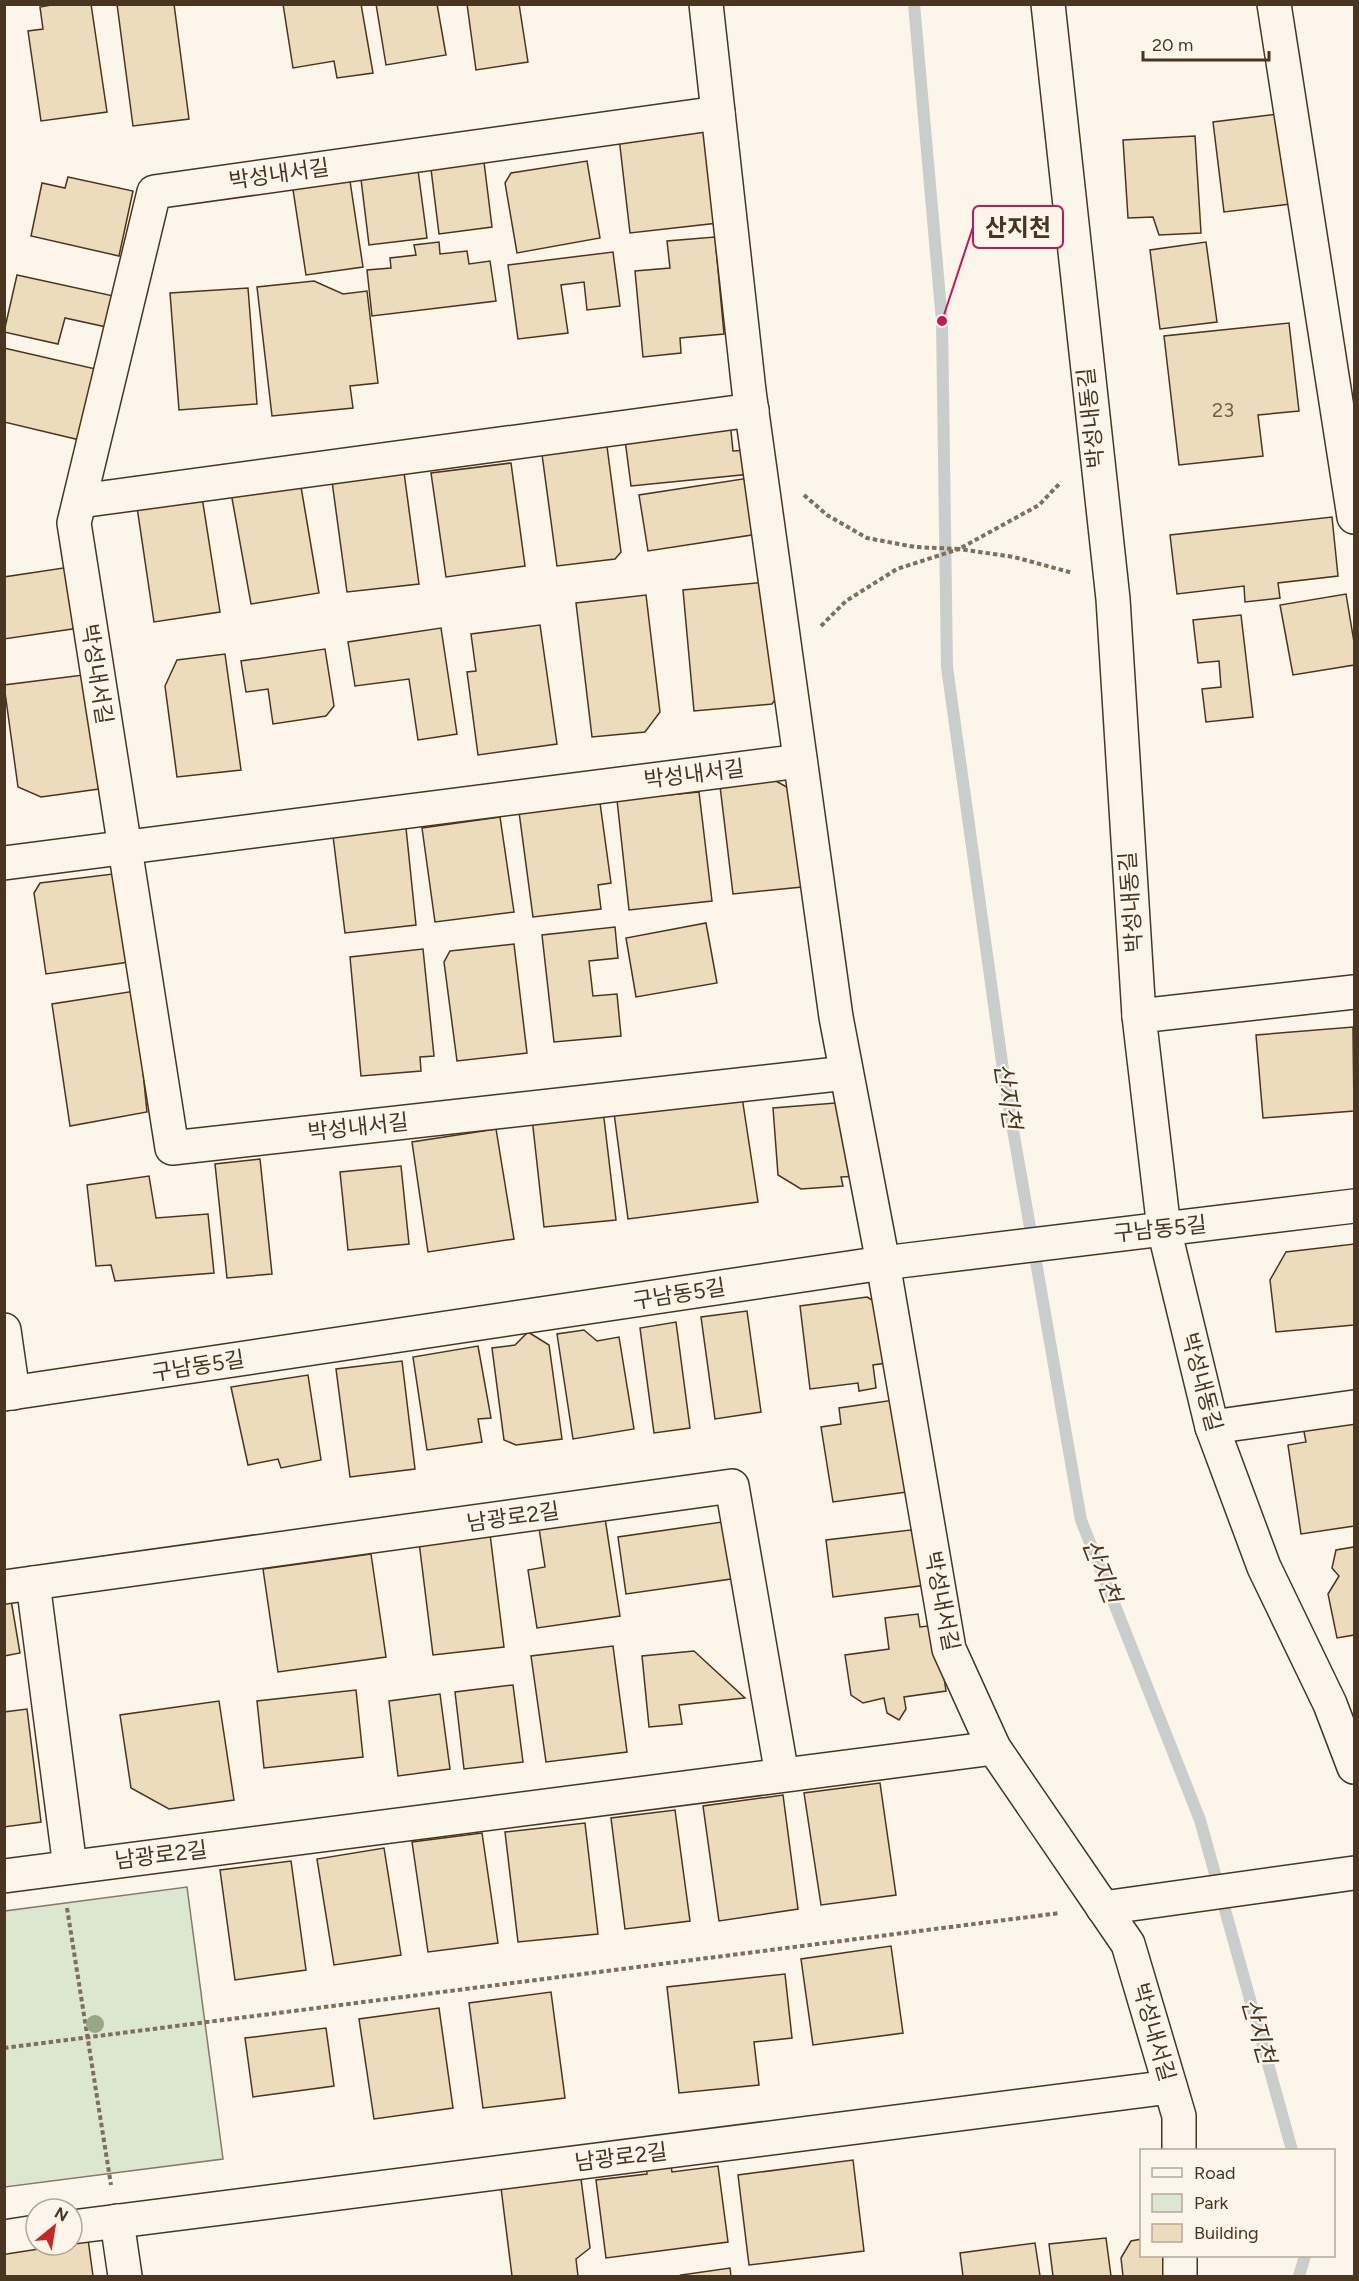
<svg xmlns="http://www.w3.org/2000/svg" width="1359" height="2281" viewBox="0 0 1359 2281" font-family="Figtree,'Noto Sans KR',sans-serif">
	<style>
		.green { fill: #dce7d0; stroke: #887966; stroke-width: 1.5 }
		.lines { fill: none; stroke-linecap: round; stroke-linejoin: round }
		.stream { stroke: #c9cecd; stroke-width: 12 }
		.building { fill: #ecdcbc; stroke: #4a3520; stroke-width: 1.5 }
		.minor-casing { stroke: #4a3520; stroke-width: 36 }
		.path { stroke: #7f6f5c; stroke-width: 4; stroke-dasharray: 4.5 3; stroke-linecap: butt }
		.minor { stroke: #fbf6e9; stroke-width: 33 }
		.tree { fill: #96a887 }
		.labels { text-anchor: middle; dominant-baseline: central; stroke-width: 4.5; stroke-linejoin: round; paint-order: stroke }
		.number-label { font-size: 20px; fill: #725f47 }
		.street-label { font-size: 22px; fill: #4a3520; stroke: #fbf6e9 }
		.water-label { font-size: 24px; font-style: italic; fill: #4a3520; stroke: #fbf6e9 }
		.leader { fill: none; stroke: #c2185b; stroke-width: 2 }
		.callout-dot { fill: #c2185b; stroke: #fbf6e9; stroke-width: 2 }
		.callout { fill: #fbf6e9; stroke: #c2185b; stroke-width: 2 }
		.callout-label { font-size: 24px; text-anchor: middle; font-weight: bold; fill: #4a3520 }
	</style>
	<rect width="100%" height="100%" fill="#fbf6e9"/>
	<polygon class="green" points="187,1887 223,2159 5,2187 5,1911"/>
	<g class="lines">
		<g class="stream">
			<polyline points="914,4 942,321 947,667 1005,1084 1081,1520 1200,1820 1292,2150"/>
			<polyline points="1299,2276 1305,2256"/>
		</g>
	</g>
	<g class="building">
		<polygon points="57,4 91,4 107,112 41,121 28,31 43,29 40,7"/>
		<polygon points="117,4 174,4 189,119 133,126"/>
		<polygon points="283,4 361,4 373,73 337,78 334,61 293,68"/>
		<polygon points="376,4 437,4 446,55 386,65"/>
		<polygon points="467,4 519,4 528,62 476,70"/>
		<polygon points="1279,114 1290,204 1224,212 1213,122"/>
		<polygon points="707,126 718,223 630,233 618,129"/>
		<polygon points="1195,136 1201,233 1159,235 1153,217 1128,218 1123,140"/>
		<polygon points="483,154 492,227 439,234 430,161"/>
		<polygon points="587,161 600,238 517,253 505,183 511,173"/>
		<polygon points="417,163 427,238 369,245 360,171"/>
		<polygon points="348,168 363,267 306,275 292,183"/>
		<polygon points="68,177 133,191 119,256 31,236 42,183 65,188"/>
		<polygon points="715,237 724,334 680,338 681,353 643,357 635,271 670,268 667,241"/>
		<polygon points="439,242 440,254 467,251 469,264 490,261 496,301 372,316 367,270 391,268 390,258 416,255 414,245"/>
		<polygon points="1206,242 1217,322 1160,329 1150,250"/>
		<polygon points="613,252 620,306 587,310 584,282 561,285 568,333 518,339 508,265"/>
		<polygon points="17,275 118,297 111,328 65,318 58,344 4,332"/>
		<polygon points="314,281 343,294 367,291 378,383 350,386 353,408 272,416 257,287"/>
		<polygon points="248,288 257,404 179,410 170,293"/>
		<polygon points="1289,323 1299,411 1258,415 1263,456 1179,465 1164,336"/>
		<polygon points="4,348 100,370 84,441 4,422"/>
		<polygon points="730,421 733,451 748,450 751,474 631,486 624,432"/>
		<polygon points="606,439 621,552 615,559 557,566 541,447"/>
		<polygon points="511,463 525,566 446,577 431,473"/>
		<polygon points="403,465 419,584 347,592 331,474"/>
		<polygon points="299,475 319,593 251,604 230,487"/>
		<polygon points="749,478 758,534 648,551 639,495"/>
		<polygon points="202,497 220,612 154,622 137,507"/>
		<polygon points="1332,517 1338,576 1278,583 1280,598 1245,602 1244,586 1177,594 1170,535"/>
		<polygon points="70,567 79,628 4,639 4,577"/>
		<polygon points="767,582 777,697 772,704 694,711 683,590"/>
		<polygon points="1346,594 1354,642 1354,665 1293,675 1280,605"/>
		<polygon points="646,595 660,712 645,732 592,737 576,603"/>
		<polygon points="1241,615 1253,717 1206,722 1202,689 1221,687 1219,661 1198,663 1193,620"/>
		<polygon points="540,625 557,744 478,755 467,672 476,671 471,634"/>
		<polygon points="441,628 457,734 418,740 409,679 355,686 348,642"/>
		<polygon points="325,649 334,706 326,716 273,724 268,689 246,692 241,661"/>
		<polygon points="225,654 241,770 177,777 165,686 177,660"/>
		<polygon points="91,674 106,788 41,797 18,787 4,685"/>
		<polygon points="774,780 794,791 802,887 733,894 720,786"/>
		<polygon points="699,792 712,901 629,910 617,800"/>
		<polygon points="600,803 611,883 598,885 601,909 533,917 519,812"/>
		<polygon points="500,817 514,912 435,922 422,828"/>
		<polygon points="406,828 416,925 345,933 333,836"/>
		<polygon points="121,873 136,961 46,974 34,893 40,883"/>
		<polygon points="706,923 717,983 636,997 626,938"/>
		<polygon points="615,927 618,958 589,961 593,996 617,994 621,1036 554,1042 542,935"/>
		<polygon points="514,944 527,1053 457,1061 444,962 450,951"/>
		<polygon points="423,949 434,1056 420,1057 421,1071 361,1076 350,957"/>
		<polygon points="135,991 147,1112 70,1126 52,1004"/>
		<polygon points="1353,1027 1354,1111 1263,1118 1256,1035"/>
		<polygon points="742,1097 758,1202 628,1219 614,1113"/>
		<polygon points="848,1102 862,1176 841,1177 843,1186 801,1189 778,1175 773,1108"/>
		<polygon points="603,1110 616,1220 544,1227 532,1118"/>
		<polygon points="496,1129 514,1239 428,1252 412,1142"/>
		<polygon points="260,1159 272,1274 227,1278 215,1164"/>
		<polygon points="401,1166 409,1244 348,1250 340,1172"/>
		<polygon points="149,1176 156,1218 208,1214 214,1273 115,1281 111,1265 96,1266 87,1185"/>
		<polygon points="1354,1244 1354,1325 1276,1332 1270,1280 1286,1252"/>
		<polygon points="867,1297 887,1309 894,1362 873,1365 876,1388 859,1391 858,1383 810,1389 800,1306"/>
		<polygon points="747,1311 761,1412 715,1419 701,1317"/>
		<polygon points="676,1322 690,1428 654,1433 640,1328"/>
		<polygon points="584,1330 597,1341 619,1337 634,1429 573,1439 557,1334"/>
		<polygon points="528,1332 549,1345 562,1439 516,1445 504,1440 492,1348 515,1345"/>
		<polygon points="478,1346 491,1418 478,1419 482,1442 427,1450 413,1357"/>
		<polygon points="402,1361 415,1469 350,1477 336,1369"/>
		<polygon points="308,1375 321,1460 281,1468 278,1459 248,1465 231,1387"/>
		<polygon points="901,1399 914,1491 833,1502 821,1427 841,1424 839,1408"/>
		<polygon points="1354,1414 1354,1526 1301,1534 1288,1445 1306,1442 1302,1421"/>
		<polygon points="605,1518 620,1616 537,1628 528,1570 545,1567 539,1528"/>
		<polygon points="729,1521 738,1578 626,1594 618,1537"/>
		<polygon points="919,1529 927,1585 833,1597 826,1540"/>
		<polygon points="490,1534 504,1647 433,1655 419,1542"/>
		<polygon points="1354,1547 1354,1635 1337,1638 1328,1594 1339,1576 1332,1568 1336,1550"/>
		<polygon points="371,1554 386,1657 278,1672 263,1569"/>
		<polygon points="10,1594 20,1653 4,1656 4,1595"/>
		<polygon points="918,1614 920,1627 936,1625 946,1691 904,1697 906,1709 899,1720 887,1713 884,1698 863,1703 851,1695 845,1655 889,1649 885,1618"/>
		<polygon points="613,1646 627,1752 546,1762 531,1656"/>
		<polygon points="694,1651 745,1698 679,1705 682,1724 649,1727 642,1656"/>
		<polygon points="513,1685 523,1762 464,1769 455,1692"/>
		<polygon points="356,1690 363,1757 264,1768 257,1701"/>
		<polygon points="440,1694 450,1769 398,1776 389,1701"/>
		<polygon points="219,1701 234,1800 169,1809 131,1788 120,1715"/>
		<polygon points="27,1709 41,1822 4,1827 4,1712"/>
		<polygon points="880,1783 896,1895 821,1905 804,1793"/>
		<polygon points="783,1795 798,1909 719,1921 703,1806"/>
		<polygon points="675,1810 690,1921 625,1929 611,1818"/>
		<polygon points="585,1823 598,1934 518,1942 505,1832"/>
		<polygon points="482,1833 498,1943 428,1952 412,1842"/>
		<polygon points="384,1848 401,1955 334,1965 317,1859"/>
		<polygon points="291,1861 306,1970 235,1980 220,1870"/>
		<polygon points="891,1946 903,2033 813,2045 801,1959"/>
		<polygon points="785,1974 792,2038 754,2042 759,2085 679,2093 667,1987"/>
		<polygon points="551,1992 565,2098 483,2108 469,2003"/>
		<polygon points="439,2008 453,2108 374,2119 359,2019"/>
		<polygon points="326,2028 334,2086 253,2097 245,2038"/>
		<polygon points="670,2160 672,2172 718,2166 728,2242 606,2258 596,2180 647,2174 646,2163"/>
		<polygon points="853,2160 864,2251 749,2265 738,2175"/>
		<polygon points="581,2179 590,2248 576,2259 578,2276 512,2276 501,2188"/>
		<polygon points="1106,2238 1111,2276 1053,2276 1049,2244"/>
		<polygon points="88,2239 93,2276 4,2276 4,2250 43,2245 72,2245 72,2241"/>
		<polygon points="1142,2239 1142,2256 1168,2256 1171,2276 1123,2276 1121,2258 1131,2241"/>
		<polygon points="1035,2243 1040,2276 963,2276 960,2253"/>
		<polygon points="730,2268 731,2276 682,2276 681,2275"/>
	</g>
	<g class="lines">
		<g class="minor-casing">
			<g id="minor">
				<polyline points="706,4 749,391 836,1017 883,1263 949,1649 994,1748 1128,1944 1179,2116 1179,2150"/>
				<polyline points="1048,4 1113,599 1139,1016 1164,1229 1212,1427 1264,1567 1330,1704 1354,1767"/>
				<polyline points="1274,4 1354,517"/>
				<polyline points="718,113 154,192 74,523 172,1148 846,1073"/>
				<polyline points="80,501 752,410"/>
				<polyline points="4,863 800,761"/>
				<polyline points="1139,1016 1354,992"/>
				<polyline points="4,1330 13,1393"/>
				<polyline points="4,1394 883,1263 1354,1206"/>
				<polyline points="1212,1427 1354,1407"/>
				<polyline points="33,1583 70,1867"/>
				<polyline points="4,1587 732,1486 782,1775"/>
				<polyline points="4,1876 994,1748"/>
				<polyline points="1103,1908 1354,1873"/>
				<polyline points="117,2221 125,2276"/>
				<polyline points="72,2227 1170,2087"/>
				<polyline points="4,2237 36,2232"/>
				<polyline points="1180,2256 1180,2276"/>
			</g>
		</g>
		<g class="path">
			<polyline points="804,495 827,515 867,538 915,547 959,549 1039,505 1061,482"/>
			<polyline points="821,626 846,601 897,569 959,549 1014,557 1073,573"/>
			<polyline points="67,1908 111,2185"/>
			<polyline points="4,2048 1060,1913"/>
		</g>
		<use href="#minor" class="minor"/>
	</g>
	<circle class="tree" cx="95" cy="2024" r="9"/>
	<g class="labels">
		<g class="number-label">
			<text x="1223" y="410">23</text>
		</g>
		<g class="street-label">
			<text transform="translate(279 174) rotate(-8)">박성내서길</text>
			<text transform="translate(1091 418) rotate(-96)">박성내동길</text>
			<text transform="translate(97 674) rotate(81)">박성내서길</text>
			<text transform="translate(694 774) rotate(-7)">박성내서길</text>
			<text transform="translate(1131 902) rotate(-94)">박성내동길</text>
			<text transform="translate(358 1127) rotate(-6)">박성내서길</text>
			<text transform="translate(1160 1229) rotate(-6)">구남동5길</text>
			<text transform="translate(679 1294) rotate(-9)">구남동5길</text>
			<text transform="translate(198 1366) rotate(-9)">구남동5길</text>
			<text transform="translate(1202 1382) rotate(75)">박성내동길</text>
			<text transform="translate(513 1517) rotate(-8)">남광로2길</text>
			<text transform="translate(942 1601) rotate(79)">박성내서길</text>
			<text transform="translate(161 1855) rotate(-7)">남광로2길</text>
			<text transform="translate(1154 2032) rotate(74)">박성내서길</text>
			<text transform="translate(621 2157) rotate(-7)">남광로2길</text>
		</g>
		<g class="water-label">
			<text transform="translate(1008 1096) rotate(81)">산지천</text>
			<text transform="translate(1102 1571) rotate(69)">산지천</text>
			<text transform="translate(1259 2031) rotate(74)">산지천</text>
		</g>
	</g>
	<path class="leader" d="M942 321L973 227"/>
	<circle class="callout-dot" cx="942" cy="321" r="6"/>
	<rect class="callout" x="973" y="206" width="90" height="42" rx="6"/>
	<g class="callout-label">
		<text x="1018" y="236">산지천</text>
	</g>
	<rect width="1359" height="2281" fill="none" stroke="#4a3520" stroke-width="12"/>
	<rect x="1140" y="2149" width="195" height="108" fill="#fbf6e9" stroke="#b4a999" stroke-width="1.5"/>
	<rect x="1152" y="2168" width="30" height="9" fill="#fbf6e9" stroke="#b4a999" stroke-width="1.5"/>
	<text x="1194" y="2179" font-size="18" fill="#4a3520">Road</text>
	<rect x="1152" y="2194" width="30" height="18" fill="#dce7d0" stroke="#b4a999" stroke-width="1.5"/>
	<text x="1194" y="2209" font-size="18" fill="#4a3520">Park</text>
	<rect x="1152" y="2224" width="30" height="18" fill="#ecdcbc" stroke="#b4a999" stroke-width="1.5"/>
	<text x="1194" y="2239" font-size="18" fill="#4a3520">Building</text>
	<g transform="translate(54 2227) rotate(30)"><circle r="28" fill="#fbf6e9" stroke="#b4a999" stroke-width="1.5"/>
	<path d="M0-4.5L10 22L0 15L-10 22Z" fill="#c62828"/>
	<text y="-9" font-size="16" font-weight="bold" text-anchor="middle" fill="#4a3520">N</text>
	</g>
	<path d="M1143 51v9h126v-9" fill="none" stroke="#4a3520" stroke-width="3"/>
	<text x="1152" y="51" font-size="18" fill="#4a3520" stroke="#fbf6e9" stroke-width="4.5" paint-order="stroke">20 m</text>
</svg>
